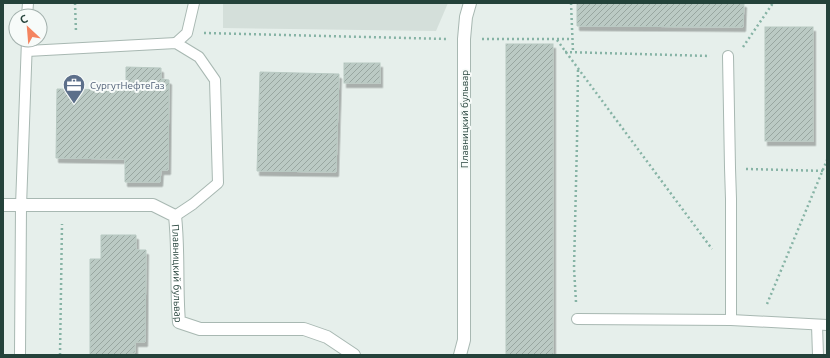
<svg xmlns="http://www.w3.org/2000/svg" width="830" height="358" viewBox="0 0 830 358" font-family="Ubuntu,sans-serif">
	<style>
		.built { fill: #d4dfda }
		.building { fill: url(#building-hatch); stroke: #b8c9c2; filter: url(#shadow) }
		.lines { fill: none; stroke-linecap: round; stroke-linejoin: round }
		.service-casing { stroke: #a8b8b2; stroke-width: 12 }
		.minor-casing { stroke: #a8b8b2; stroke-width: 14 }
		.path { stroke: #86b3a5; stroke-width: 2.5; stroke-dasharray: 2 3; stroke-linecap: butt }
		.service { stroke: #fff; stroke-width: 10 }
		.minor { stroke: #fff; stroke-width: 12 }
		.labels { text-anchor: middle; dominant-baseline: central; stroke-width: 4; stroke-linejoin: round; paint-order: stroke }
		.service-label { font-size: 10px; fill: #4e5e75; stroke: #f7fbf9; text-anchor: start }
		.street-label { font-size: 10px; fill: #24423a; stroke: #f7fbf9 }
	</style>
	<defs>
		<pattern id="building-hatch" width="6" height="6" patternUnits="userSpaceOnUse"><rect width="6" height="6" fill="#bbcac4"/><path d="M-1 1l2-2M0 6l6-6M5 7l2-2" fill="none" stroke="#98a6a0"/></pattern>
		<filter id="shadow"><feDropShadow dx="2.5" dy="4.5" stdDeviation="0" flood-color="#0004"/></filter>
	</defs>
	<rect width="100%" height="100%" fill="#e6efeb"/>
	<polygon class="built" points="223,3 448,3 436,31 223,28"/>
	<g class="building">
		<polygon points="577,3 744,3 743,27 577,26"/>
		<rect x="765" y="27" width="48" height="114"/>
		<rect x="506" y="44" width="47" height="311"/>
		<rect x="344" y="63" width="36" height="20"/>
		<polygon points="126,67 161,68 161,79 169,80 168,170 161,170 160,182 125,182 125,159 56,158 57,89 126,90"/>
		<polygon points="260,72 339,74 336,172 257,171"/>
		<polygon points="101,235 136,235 136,250 146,250 145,342 135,342 135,353 130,353 130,355 90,355 90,259 101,259"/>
	</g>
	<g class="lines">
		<g class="service-casing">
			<g id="service">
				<polyline points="27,16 28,3"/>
				<polyline points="176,43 187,33 194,3"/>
				<polyline points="27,51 176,43 199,57 215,80 218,183 193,204 175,216"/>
				<polyline points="728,56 730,168 731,199 731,320"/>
				<polyline points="577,319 731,320 827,325"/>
				<polyline points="817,325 818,355"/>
				<polyline points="20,355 21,206 27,40"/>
			</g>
		</g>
		<g class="minor-casing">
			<g id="minor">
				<path id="s1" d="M 3,205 L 153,205 L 175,216 C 179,251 176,287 179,322 L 200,329 L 304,329 L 327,337 L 354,355"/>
				<polyline points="460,355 464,340 464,39 466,17 470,3"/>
			</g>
		</g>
		<g class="path">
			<polyline points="75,3 76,32"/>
			<polyline points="571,3 573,52"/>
			<polyline points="204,33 447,39"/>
			<polyline points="482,39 572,39"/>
			<polyline points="557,40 712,249"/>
			<polyline points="743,47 773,3"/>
			<polyline points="565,52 710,56"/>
			<polyline points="746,169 827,171"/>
			<polyline points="576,302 574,268 577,142 578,69"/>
			<polyline points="767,304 827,160"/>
			<polyline points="60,355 62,224"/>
		</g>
		<use href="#service" class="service"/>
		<use href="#minor" class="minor"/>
	</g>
	<defs>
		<g id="office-pin" transform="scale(1.15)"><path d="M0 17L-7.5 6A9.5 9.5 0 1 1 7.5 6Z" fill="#5c6f8a" stroke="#f7fbf9"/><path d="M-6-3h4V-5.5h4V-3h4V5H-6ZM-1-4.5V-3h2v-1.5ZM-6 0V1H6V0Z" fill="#fff"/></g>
	</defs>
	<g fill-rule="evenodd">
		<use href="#office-pin" x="74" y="85"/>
	</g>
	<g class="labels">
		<g class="service-label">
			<text x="90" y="85">СургутНефтеГаз</text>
		</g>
		<g class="street-label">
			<text transform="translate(464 119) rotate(-90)">Плавницкий бульвар</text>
			<text stroke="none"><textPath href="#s1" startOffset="232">Плавницкий бульвар</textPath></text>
		</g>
	</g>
	<rect width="830" height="358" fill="none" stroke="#24423a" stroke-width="8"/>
	<g transform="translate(28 28) rotate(334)"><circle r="19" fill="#f7fbf9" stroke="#a3b1ad"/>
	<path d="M0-3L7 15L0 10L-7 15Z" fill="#f4845f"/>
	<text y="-6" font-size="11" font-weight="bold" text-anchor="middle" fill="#24423a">С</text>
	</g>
</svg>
